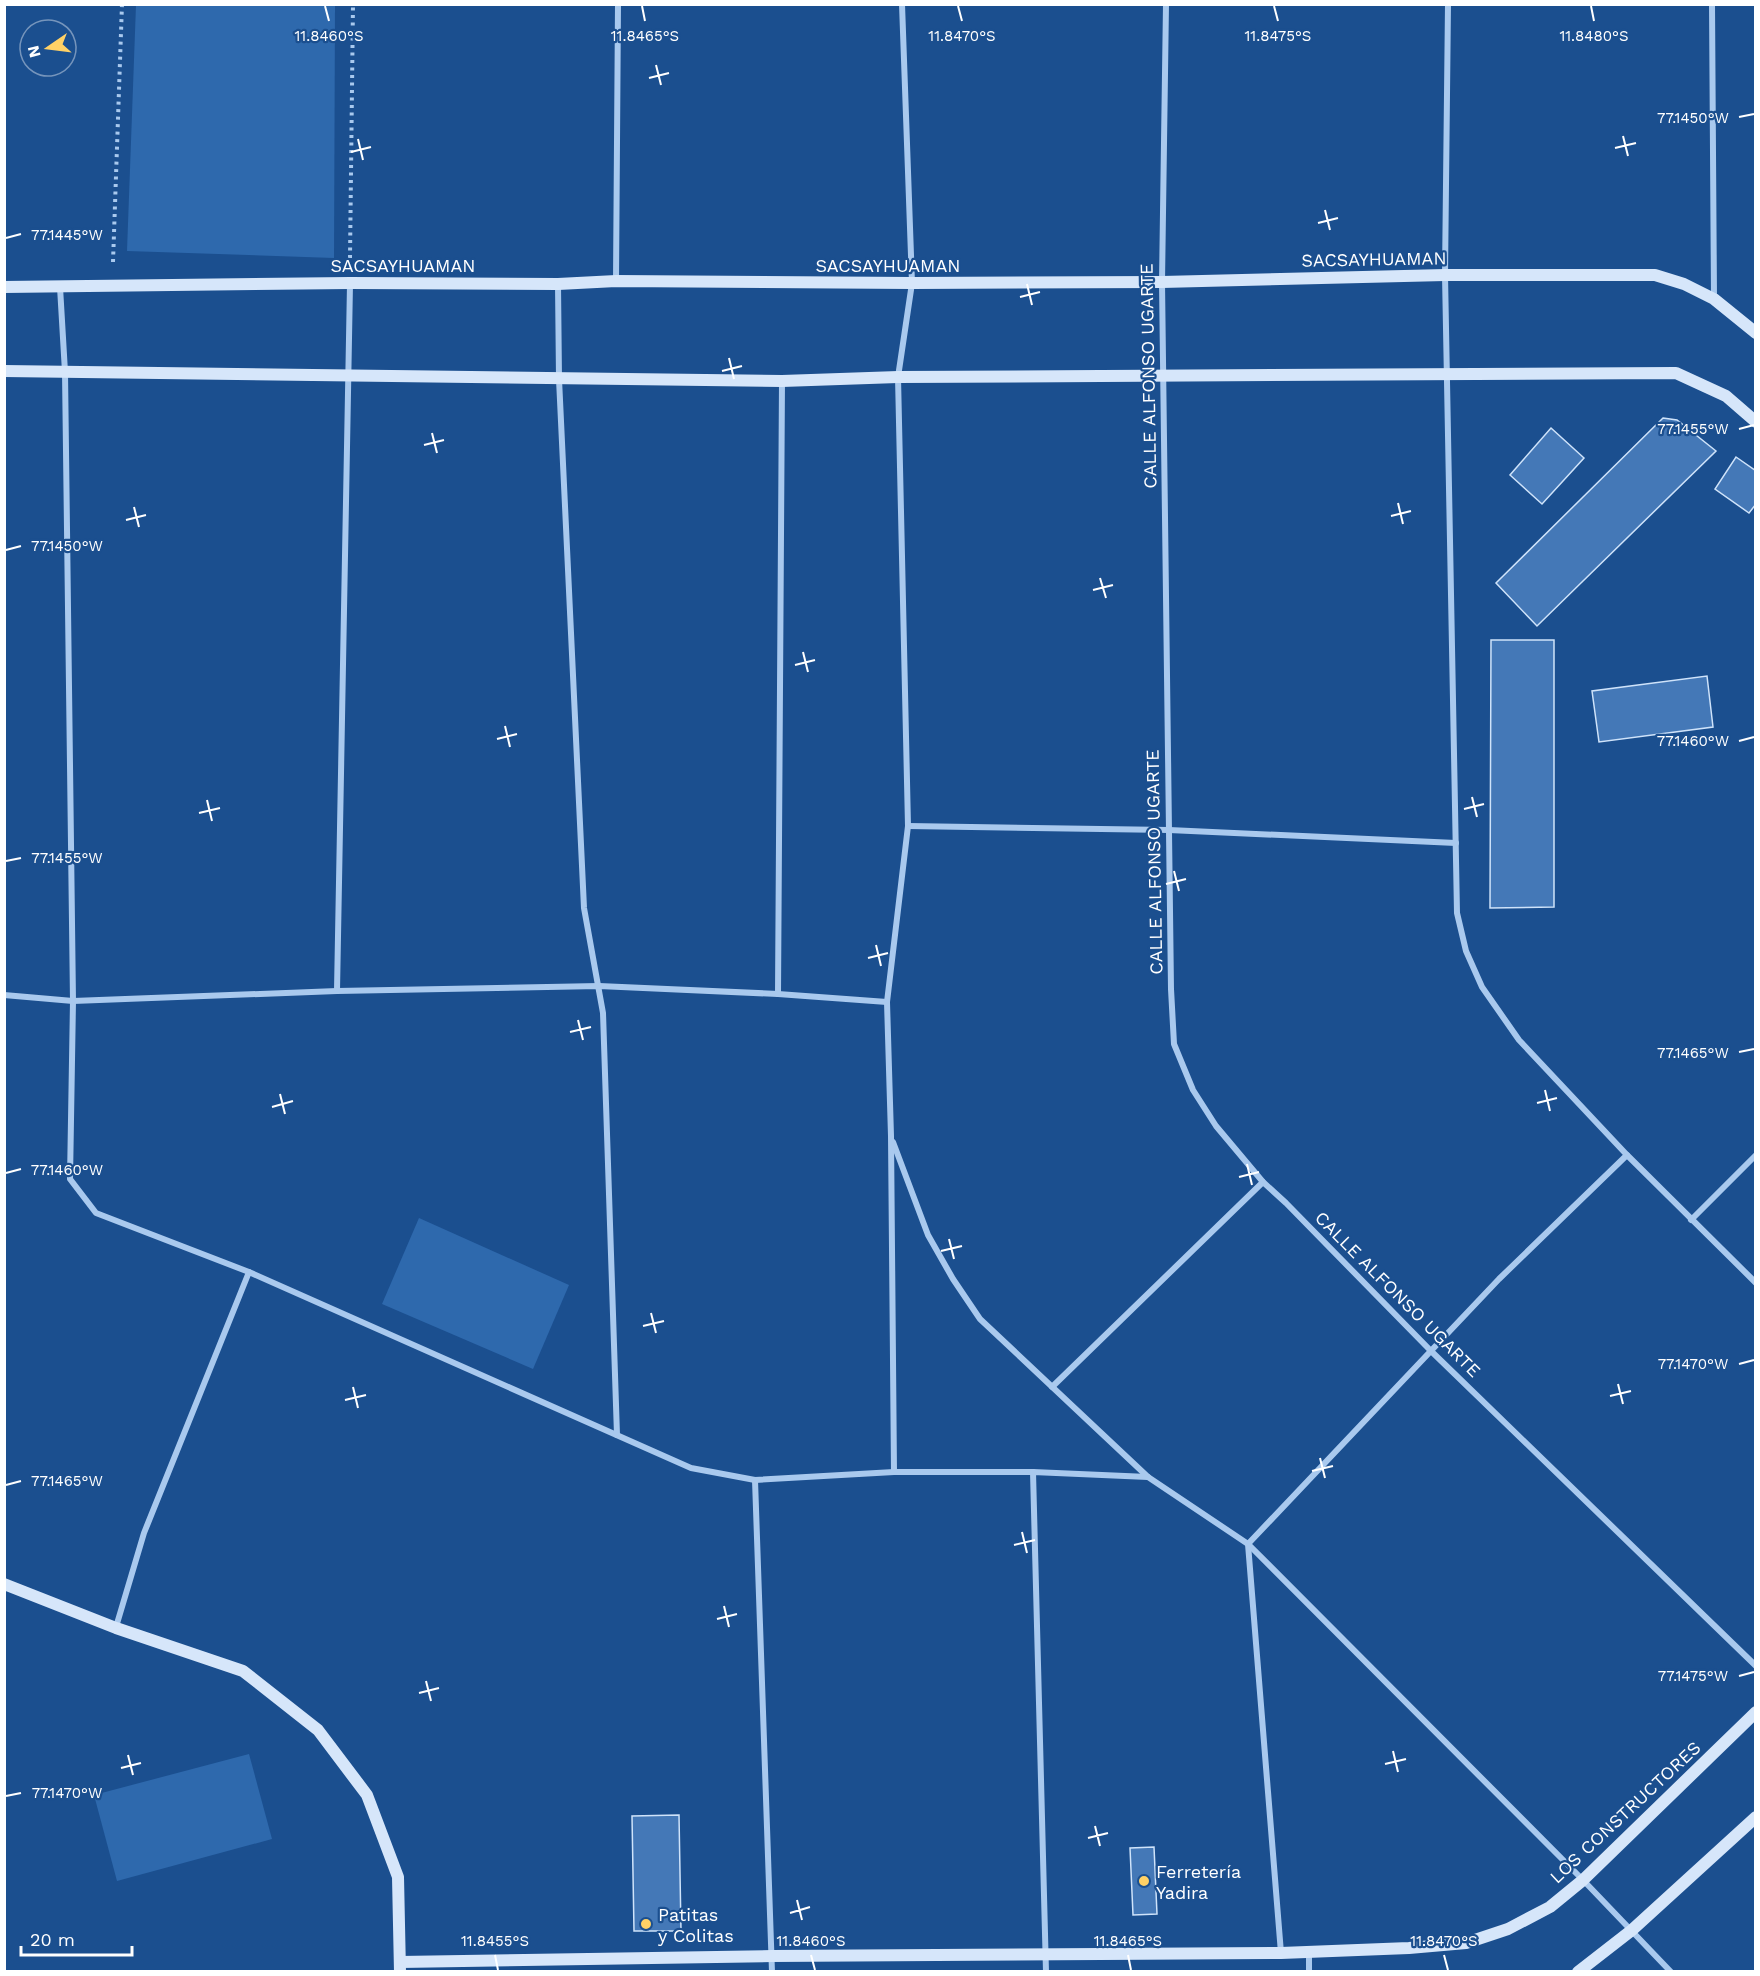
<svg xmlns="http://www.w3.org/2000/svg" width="1760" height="1976" viewBox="0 0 1760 1976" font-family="'Work Sans',sans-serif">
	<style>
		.green { fill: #2e69ad }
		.building { fill: #4478b7; stroke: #cfe3fa; stroke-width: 1.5 }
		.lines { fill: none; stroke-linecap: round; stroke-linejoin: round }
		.path { stroke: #a9c9ee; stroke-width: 4; stroke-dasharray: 3 4.5; stroke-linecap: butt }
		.street { stroke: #a9c9ee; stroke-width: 6 }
		.secondary { stroke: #d6e6fa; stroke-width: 12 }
		.ticks { fill: none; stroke: #fff; stroke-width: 2 }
		.poi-dot { fill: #ffd166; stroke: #1b4f8f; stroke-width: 2 }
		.labels { text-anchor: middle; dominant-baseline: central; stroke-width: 4.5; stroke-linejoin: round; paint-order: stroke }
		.street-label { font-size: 18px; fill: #fff; stroke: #1b4f8f }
		.poi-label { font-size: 18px; fill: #fff; stroke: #1b4f8f; text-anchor: start }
		.ticks-label { font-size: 15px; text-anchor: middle; fill: #fff; stroke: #1b4f8f; stroke-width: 4.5; stroke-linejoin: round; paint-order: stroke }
	</style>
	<rect width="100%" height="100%" fill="#1b4f8f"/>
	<g class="green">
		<polygon points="136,5 335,5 334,258 127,251"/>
		<polygon points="419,1218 569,1285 533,1369 382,1304"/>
		<polygon points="249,1754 272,1839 117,1881 94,1795"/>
	</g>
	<g class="building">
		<polygon points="1663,418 1677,420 1716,451 1537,626 1496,583"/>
		<polygon points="1551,428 1584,458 1542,504 1510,475"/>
		<polygon points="1736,457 1756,471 1756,504 1749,513 1715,489"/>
		<polygon points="1491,640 1554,640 1554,907 1490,908"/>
		<polygon points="1707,676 1713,727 1599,742 1592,691"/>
		<polygon points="679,1815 681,1931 634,1931 632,1816"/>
		<polygon points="1154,1847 1157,1914 1133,1915 1130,1848"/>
	</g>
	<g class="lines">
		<g class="path">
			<polyline points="350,258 353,4"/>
			<polyline points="113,262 122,4"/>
		</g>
		<g class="street">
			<polyline points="1166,4 1162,282 1171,989 1174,1044 1193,1090 1216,1126 1263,1182 1286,1203 1431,1351 1756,1666"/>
			<polyline points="1448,4 1445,275 1457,913 1466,951 1482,987 1519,1040 1627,1155 1756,1283"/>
			<polyline points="1712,4 1714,298"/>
			<polyline points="616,281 618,4"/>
			<polyline points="558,284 559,379 584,908 603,1013 617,1435"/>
			<polyline points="60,287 65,372 73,1001 70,1179 96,1213 249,1272 691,1468 755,1480 894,1472 1033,1472"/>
			<polyline points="908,826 1169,830 1456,843"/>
			<polyline points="337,991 350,284"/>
			<polyline points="778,994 782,381"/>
			<polyline points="4,995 73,1001 337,991 599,986 778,994 887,1002"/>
			<polyline points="893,1142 928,1235 953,1279 980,1319 1148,1477 1248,1544 1583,1880 1671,1972"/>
			<polyline points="1691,1220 1756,1155"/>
			<polyline points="1052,1387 1263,1182"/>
			<polyline points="894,1472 891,1136 887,1002 908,826 898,377 912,283 902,4"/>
			<polyline points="755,1480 772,1972"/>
			<polyline points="116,1627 144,1533 249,1272"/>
			<polyline points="1281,1953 1248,1544 1499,1279 1627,1155"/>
			<polyline points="1309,1953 1309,1972"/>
			<polyline points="1046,1972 1033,1472 1148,1477"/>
		</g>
		<g class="secondary">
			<polyline points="4,287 350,283 558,284 616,281 912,283 1162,282 1445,275 1655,275 1684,284 1714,299 1756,333"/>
			<polyline points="4,371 782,381 898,377 1676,373 1726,396 1756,422"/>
			<polyline points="4,1584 116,1628 243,1671 318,1730 367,1795 398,1877 400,1972"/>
			<polyline points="400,1962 772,1956 1281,1953 1409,1948 1466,1943 1508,1929 1550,1907 1583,1880 1756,1712"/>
			<polyline points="1578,1972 1632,1930 1756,1817"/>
		</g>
	</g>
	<path class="ticks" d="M 325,6 L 329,21M 642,6 L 645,21M 958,6 L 962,21M 1274,6 L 1278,21M 1591,6 L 1594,21M 656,65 L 661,85M 649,78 L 669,73M 1739,117 L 1754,114M 1623,136 L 1628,156M 358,139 L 363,160M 1615,148 L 1636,143M 351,152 L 371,147M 1325,210 L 1330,230M 1318,223 L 1338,218M 6,238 L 21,234M 1027,284 L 1032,305M 1020,297 L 1040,292M 729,358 L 734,379M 722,371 L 742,366M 1739,429 L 1754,425M 432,433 L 437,453M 424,445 L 444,440M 1398,503 L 1403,524M 134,507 L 139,527M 1391,516 L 1411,511M 126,520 L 146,515M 6,550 L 21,546M 1100,578 L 1106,598M 1093,590 L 1113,585M 803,652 L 808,672M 795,665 L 815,660M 505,726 L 510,747M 497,739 L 517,734M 1739,741 L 1754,737M 1472,797 L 1477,817M 207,800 L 212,821M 1464,809 L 1484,804M 199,813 L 220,808M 6,861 L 21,858M 1174,871 L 1179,891M 1166,884 L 1186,879M 876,945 L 881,966M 868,958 L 888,953M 578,1020 L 583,1040M 570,1032 L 591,1027M 1739,1052 L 1754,1049M 1545,1090 L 1550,1111M 280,1094 L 285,1114M 1537,1103 L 1557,1098M 272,1107 L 293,1101M 1247,1164 L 1252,1185M 6,1173 L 21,1169M 1239,1177 L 1259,1172M 949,1239 L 954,1259M 941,1251 L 962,1246M 651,1313 L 656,1333M 643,1326 L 664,1321M 1739,1364 L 1754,1360M 1618,1384 L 1623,1404M 353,1387 L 358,1408M 1610,1396 L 1631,1391M 345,1400 L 366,1395M 1320,1458 L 1325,1478M 1312,1471 L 1333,1466M 6,1485 L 21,1481M 1022,1532 L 1027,1553M 1014,1545 L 1035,1540M 724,1606 L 729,1627M 717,1619 L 737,1614M 1739,1676 L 1754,1672M 426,1681 L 431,1701M 419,1693 L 439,1688M 1393,1751 L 1398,1772M 128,1755 L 133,1775M 1385,1764 L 1406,1759M 121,1768 L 141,1763M 6,1796 L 21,1793M 1095,1826 L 1100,1846M 1088,1838 L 1108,1833M 797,1900 L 802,1920M 790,1913 L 810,1907M 495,1955 L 498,1970M 811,1955 L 815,1970M 1128,1955 L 1131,1970M 1444,1955 L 1448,1970"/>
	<g class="poi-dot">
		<circle cx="1144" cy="1881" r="6"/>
		<circle cx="646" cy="1924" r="6"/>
	</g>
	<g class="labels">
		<g class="street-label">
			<text transform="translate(1374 259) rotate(-1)">SACSAYHUAMAN</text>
			<text x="403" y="265">SACSAYHUAMAN</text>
			<text x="888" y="265">SACSAYHUAMAN</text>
			<text transform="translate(1148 376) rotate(-91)">CALLE ALFONSO UGARTE</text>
			<text transform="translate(1154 862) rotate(-91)">CALLE ALFONSO UGARTE</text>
			<text transform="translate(1398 1294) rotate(45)">CALLE ALFONSO UGARTE</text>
			<text transform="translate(1625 1812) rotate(-43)">LOS CONSTRUCTORES</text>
		</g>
		<g class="poi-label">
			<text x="1156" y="1871">Ferretería<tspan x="1156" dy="21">Yadira</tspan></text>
			<text x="658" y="1914">Patitas<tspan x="658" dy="21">y Colitas</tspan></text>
		</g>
	</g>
	<g class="ticks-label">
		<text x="1594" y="41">11.8480°S</text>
		<text x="329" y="41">11.8460°S</text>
		<text x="645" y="41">11.8465°S</text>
		<text x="962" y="41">11.8470°S</text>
		<text x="1278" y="41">11.8475°S</text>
		<text x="1693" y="123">77.1450°W</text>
		<text x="67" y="240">77.1445°W</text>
		<text x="1693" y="434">77.1455°W</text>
		<text x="67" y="551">77.1450°W</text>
		<text x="1693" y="746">77.1460°W</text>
		<text x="67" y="863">77.1455°W</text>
		<text x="1693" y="1058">77.1465°W</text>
		<text x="67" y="1175">77.1460°W</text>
		<text x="1693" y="1369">77.1470°W</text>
		<text x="67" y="1486">77.1465°W</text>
		<text x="1693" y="1681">77.1475°W</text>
		<text x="67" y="1798">77.1470°W</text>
		<text x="495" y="1946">11.8455°S</text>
		<text x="811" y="1946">11.8460°S</text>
		<text x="1128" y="1946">11.8465°S</text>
		<text x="1444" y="1946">11.8470°S</text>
	</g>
	<rect width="1760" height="1976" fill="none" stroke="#ffffff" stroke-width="12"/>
	<g transform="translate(48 48) rotate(256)"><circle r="28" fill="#1b4f8f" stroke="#7695bc" stroke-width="1.5"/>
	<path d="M0-4.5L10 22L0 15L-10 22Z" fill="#ffd166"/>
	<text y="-9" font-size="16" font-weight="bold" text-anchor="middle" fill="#ffffff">N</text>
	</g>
	<path d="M21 1946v9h111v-9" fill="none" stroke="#ffffff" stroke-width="3"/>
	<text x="30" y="1946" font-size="18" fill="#ffffff" stroke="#1b4f8f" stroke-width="4.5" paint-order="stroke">20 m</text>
</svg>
